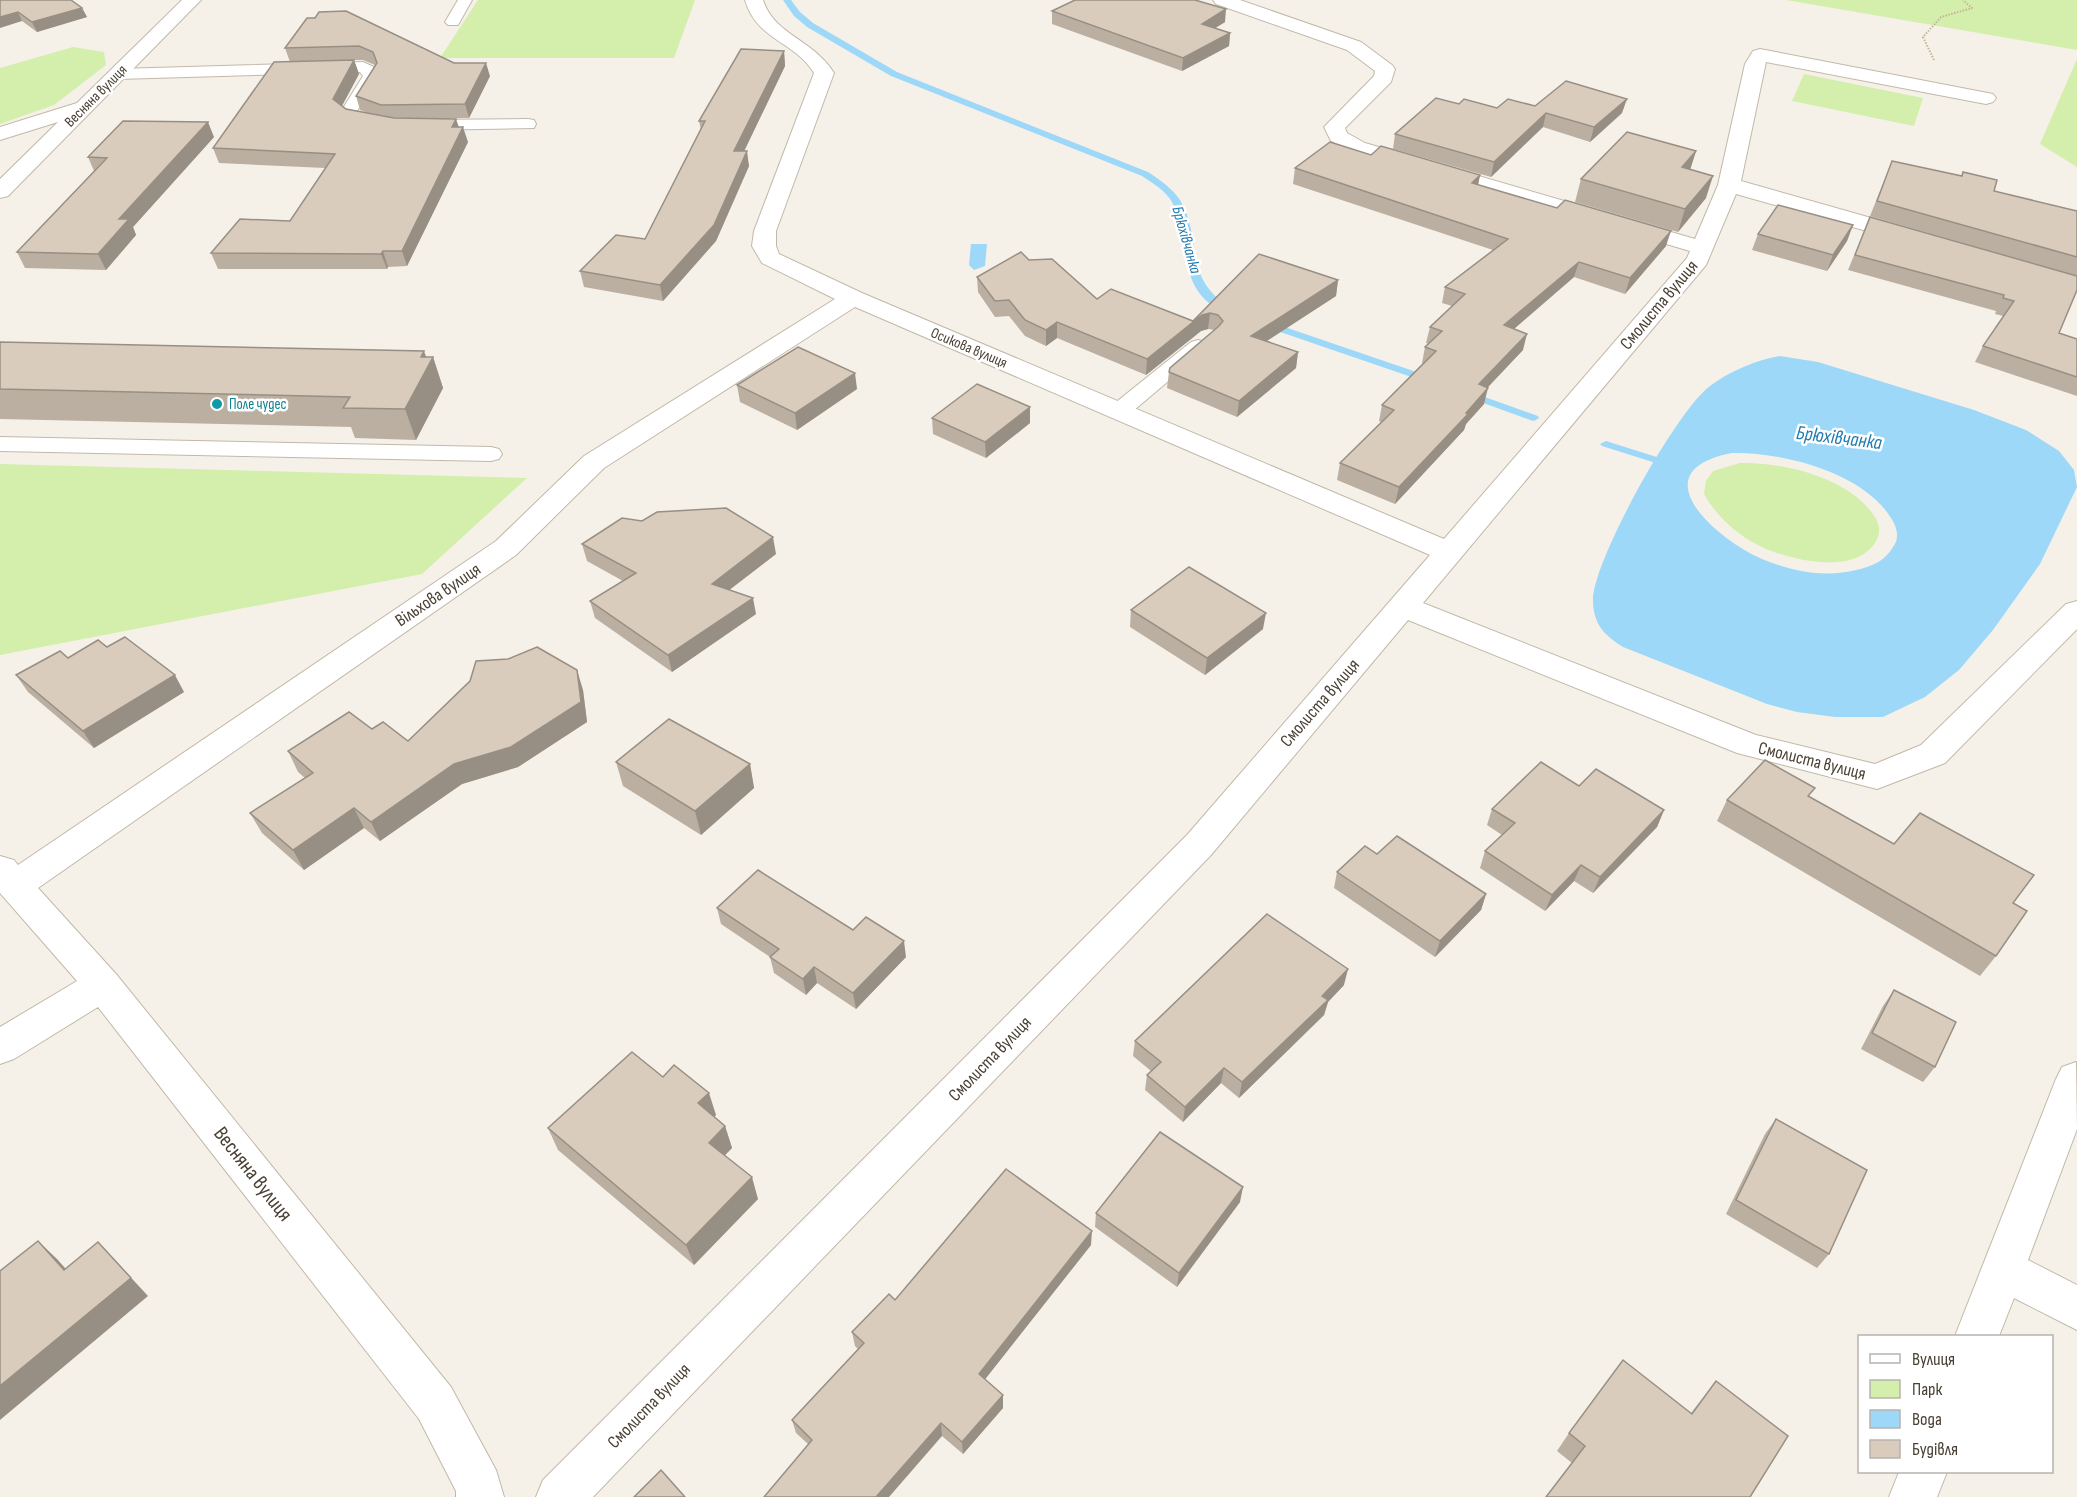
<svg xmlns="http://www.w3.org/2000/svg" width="2077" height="1497" viewBox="0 0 2077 1497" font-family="'Sofia Sans Condensed',sans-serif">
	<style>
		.green { fill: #d4eeac }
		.water { fill: #9ed8f8; fill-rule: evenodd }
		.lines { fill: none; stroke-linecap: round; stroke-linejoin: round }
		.stream { fill: #9ed8f8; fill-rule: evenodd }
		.lane-casing { stroke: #c2b8a9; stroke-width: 2 }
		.street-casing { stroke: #c2b8a9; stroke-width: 2 }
		.path { stroke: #c6b399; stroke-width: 2; stroke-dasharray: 1.5 1.5; stroke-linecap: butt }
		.lane { fill: #fff; fill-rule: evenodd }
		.street { fill: #fff; fill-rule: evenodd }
		.wall { fill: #bbafa2; fill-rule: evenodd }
		.shaded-wall { fill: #988f84 }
		.building { fill: #d9ccbc; stroke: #988f84; stroke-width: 1.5 }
		.culture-dot { fill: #0f9aa8; stroke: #fff; stroke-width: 2 }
		.labels { text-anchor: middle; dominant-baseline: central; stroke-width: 5; stroke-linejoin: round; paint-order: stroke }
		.far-street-label { font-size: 15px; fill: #4a4135; stroke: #fff }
		.far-culture-label { font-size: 15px; fill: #0d838f; stroke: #fff; text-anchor: start }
		.far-water-label { font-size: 16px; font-style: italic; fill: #207bb1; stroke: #fff }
		.street-label { font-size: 18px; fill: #4a4135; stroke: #fff }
		.water-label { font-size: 20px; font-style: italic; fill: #207bb1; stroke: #fff }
		.near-street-label { font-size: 21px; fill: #4a4135; stroke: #fff }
	</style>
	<rect width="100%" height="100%" fill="#f6f1e8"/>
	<g class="green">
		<polygon points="478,0 695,0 674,58 440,58"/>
		<polygon points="1786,0 2077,0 2077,50"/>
		<polygon points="73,47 104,52 106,65 54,105 0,124 0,68"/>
		<polygon points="2077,59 2077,167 2040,144"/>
		<polygon points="1804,74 1923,98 1914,126 1792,101"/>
		<path d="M 1740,463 C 1784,462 1850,478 1875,517 C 1879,524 1881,531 1877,539 C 1859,578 1785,560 1756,544 C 1735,533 1716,515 1704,494 L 1706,481 L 1713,471 Z"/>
		<polygon points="0,464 527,478 422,574 0,655"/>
	</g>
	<g class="water">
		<polygon points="971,244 987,244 985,266 974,270 969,265"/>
		<path d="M 1780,356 L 1818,362 L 1974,410 L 2026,430 L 2059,451 L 2074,470 L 2077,487 L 2040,564 L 1993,630 L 1959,670 L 1925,697 L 1883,717 L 1835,717 L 1797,712 L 1767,704 L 1623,647 C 1604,635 1593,624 1593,600 C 1593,560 1677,410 1710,386 C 1730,371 1756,360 1780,356 ZM 1732,453 C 1782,452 1863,472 1891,518 C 1897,527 1900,538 1893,547 C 1885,561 1871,567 1856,570 C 1825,578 1791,571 1762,559 C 1716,539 1638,471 1732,453 Z"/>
	</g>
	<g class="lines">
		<g class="stream">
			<path d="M 783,0 L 791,0 L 800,12 L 813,23 L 897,72 L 1148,172 C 1160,180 1172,188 1180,200 C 1204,241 1181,275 1230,308 L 1230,312 C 1222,313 1219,310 1213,306 C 1179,283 1187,237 1173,204 C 1167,191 1152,183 1142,176 L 891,76 L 807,27 L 794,16 Z"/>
			<polygon points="1267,321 1434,378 1435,380 1430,383 1426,382 1263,326 1263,322"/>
			<polygon points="1468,391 1538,416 1539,418 1534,421 1530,420 1464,396 1463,394"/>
			<polygon points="1606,441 1663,459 1671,457 1677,460 1663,465 1659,464 1602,446 1600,444"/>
		</g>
		<g class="lane-casing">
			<g id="lane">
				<polygon points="458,0 472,0 458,25 448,25 445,22"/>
				<polygon points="363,62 376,68 379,76 357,111 367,117 385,120 387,124 385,128 356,125 340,113 363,76 360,72 118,79 110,74 118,69"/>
				<polygon points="528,119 534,120 536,124 534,128 420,130 412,125 420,120"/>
				<polygon points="1198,340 1205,342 1208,346 1205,350 1126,417 1110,417 1107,412 1110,407 1191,342"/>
				<polygon points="0,437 491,447 499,449 502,454 499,459 491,461 0,451"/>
			</g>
		</g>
		<g class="street-casing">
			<g id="street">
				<polygon points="182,0 201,0 8,196 0,198 0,179 58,122 0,140 0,127 77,103"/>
				<path d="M 745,0 L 763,0 C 774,35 813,39 834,73 L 776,231 L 776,246 L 779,254 L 862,293 L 1444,539 L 1687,258 L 1690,251 L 1351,151 L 1331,141 L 1324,127 L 1374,76 L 1375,71 L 1347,50 L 1216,4 L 1213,0 L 1240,0 L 1361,42 L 1392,65 L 1395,69 L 1391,82 L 1345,128 L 1347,133 L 1365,143 L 1695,239 L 1718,185 L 1745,64 L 1753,51 L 1760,49 L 1993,94 L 1996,98 L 1993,102 L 1986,104 L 1766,62 L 1741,181 L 1917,231 L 1920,236 L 1917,241 L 1909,243 L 1736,194 L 1706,265 L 1423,603 L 1756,735 L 1875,764 L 1921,745 L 2066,604 L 2077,601 L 2077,629 L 1945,763 L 1877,789 L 1737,753 L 1408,620 L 1211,855 L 593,1497 L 536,1497 L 543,1480 L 1187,835 L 1430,555 L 855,307 L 604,468 L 516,555 L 38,888 L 116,974 L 451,1387 L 496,1470 L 504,1497 L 456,1497 L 456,1491 L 419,1419 L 98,1007 L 14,1059 L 0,1064 L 0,1027 L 77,981 L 0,893 L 0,856 L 14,860 L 18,865 L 496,541 L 584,456 L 835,299 L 762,263 L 752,246 L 754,231 L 814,73 C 795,41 757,41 745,0 Z"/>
				<polygon points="2076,1062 2077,1129 2028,1260 2077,1285 2077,1330 2014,1298 1999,1336 1955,1336 2056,1079 2062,1067"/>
				<polygon points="1899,1472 1947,1472 1937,1497 1889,1497"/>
			</g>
		</g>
		<polyline class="path" points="1934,60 1923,37 1941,17 1972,8 1963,0"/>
		<use href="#lane" class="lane"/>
		<use href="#street" class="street"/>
	</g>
	<g class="wall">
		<polygon points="0,0 82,8 87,17 37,32 22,21"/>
		<polygon points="1052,11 1225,22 1215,28 1230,33 1229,46 1182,71 1052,24"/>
		<path d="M 307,18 L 454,63 L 490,76 L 469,118 L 415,118 L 456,119 L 459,127 L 468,142 L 407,266 L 388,267 L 387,269 L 218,269 L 211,253 L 290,221 L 325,168 L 219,163 L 213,148 L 290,62 L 285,48 ZM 354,60 L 363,60 L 375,65 L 356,96 L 360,110 L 368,113 L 346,109 L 342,106 L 359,74 Z"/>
		<polygon points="784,51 785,66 744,151 749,166 716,241 663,301 584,287 580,271 645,239 701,130 699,121"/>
		<polygon points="1535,106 1622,113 1590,142 1543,127 1491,177 1393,149 1395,134 1497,108"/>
		<polygon points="214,137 133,227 136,235 106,270 25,268 17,252 94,171 88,157"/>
		<polygon points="1696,151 1690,170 1706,198 1678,232 1575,202 1581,179"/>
		<polygon points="1371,155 1480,175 1478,185 1666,246 1625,294 1574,277 1514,329 1523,350 1487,387 1484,404 1466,424 1464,430 1395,504 1337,480 1340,463 1381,422 1379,421 1382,405 1423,363 1422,363 1425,347 1429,344 1426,343 1430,327 1452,306 1442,303 1445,287 1493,250 1293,184 1295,168"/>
		<polygon points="1892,161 1994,191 2077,211 2077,276 1870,216"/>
		<polygon points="1870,217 2077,276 2059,333 2077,339 2077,396 1975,362 1983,346 2003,316 1995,314 1996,311 1848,270"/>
		<polygon points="1853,225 1847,241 1827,271 1752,250 1758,234"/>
		<polygon points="1259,254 1338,280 1336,296 1266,341 1298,352 1296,368 1237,417 1167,388 1169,372 1215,330 1208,329 1201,331 1146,375 1057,338 1046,346 1025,336 1009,316 995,317 978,292 977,277 1029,260 1097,299 1193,321"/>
		<polygon points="0,342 433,357 443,388 416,440 355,438 351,427 0,419"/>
		<polygon points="737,385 857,389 797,430 740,402"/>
		<polygon points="932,418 1030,423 986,458 933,434"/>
		<polygon points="582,544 776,554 729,590 756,614 672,672 595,618 590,601 623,581 587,561"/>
		<polygon points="1131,610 1263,629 1205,675 1130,627"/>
		<polygon points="107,647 184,692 94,748 28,692 16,675 68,658"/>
		<polygon points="583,690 587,722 518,767 462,784 380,841 364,828 304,870 262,833 250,813 305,778 298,772 288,751 372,729 408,741"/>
		<polygon points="616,762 750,764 754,788 701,835 623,786"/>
		<polygon points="1579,786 1664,810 1657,827 1593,893 1574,881 1545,911 1480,868 1485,851 1502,835 1487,825 1492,809"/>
		<polygon points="1810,797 1894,844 2013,903 1996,956 1980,976 1717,821 1727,800"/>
		<polygon points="1377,854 1486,894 1481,910 1435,957 1334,888 1337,872"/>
		<polygon points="717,908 853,930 906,957 856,1009 817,983 806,995 774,973 770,957 721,924"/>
		<polygon points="1344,985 1328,1002 1324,1015 1239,1098 1221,1083 1183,1122 1145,1090 1147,1075 1151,1071 1133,1056 1135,1041"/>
		<polygon points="1894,990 1935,1067 1923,1082 1861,1049 1883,1006"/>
		<polygon points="663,1077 716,1115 714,1117 725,1126 732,1148 725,1155 758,1199 694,1265 558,1150 548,1128"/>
		<polygon points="1776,1119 1829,1254 1817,1268 1726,1214 1765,1134"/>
		<polygon points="1240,1202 1177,1287 1095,1227 1096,1213"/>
		<polygon points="1091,1245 985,1379 1003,1395 1003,1408 963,1454 942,1436 808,1444 796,1433 792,1420 858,1349 855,1346 852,1332 895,1300"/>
		<polygon points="1716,1381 1750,1497 1572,1463 1557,1451 1569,1433 1691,1413"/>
	</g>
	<g class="shaded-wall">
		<polygon points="82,8 87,17 37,32 32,22"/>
		<polygon points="1226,9 1225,22 1201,37 1202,24"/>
		<polygon points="18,12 22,21 0,28 0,17"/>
		<polygon points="1230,33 1229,46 1182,71 1183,58"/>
		<polygon points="784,51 785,66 737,166 734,151"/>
		<polygon points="354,60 359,74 338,113 333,99"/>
		<polygon points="486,63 490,76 469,118 465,104"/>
		<polygon points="1627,99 1622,113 1590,142 1594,127"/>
		<polygon points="1546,113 1543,127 1491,177 1494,162"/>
		<polygon points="456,119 460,133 463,127 468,142 407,266 402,251 452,127"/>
		<polygon points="208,122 214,137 133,227 136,235 106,270 98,254 119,219"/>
		<polygon points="747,151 749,166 716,241 663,301 660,285"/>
		<polygon points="1696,151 1689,173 1682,167"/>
		<polygon points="1480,175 1477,190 1472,183"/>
		<polygon points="1713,176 1706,198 1678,232 1685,209"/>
		<polygon points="1853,225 1847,241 1827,271 1833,255"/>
		<polygon points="1671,231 1666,246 1625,294 1630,278"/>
		<polygon points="383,251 388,267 387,269 381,254"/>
		<polygon points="1579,262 1574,277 1500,341 1504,325"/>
		<polygon points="1338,280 1336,296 1250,352 1251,336"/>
		<polygon points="1210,313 1208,329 1201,331 1146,375 1147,359 1202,315"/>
		<polygon points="1057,322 1057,338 1046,346 1046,330"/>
		<polygon points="1527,334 1523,350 1475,401 1479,384"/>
		<polygon points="424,351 429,365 433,357 443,388 416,440 405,409 421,357"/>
		<polygon points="1298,352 1296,368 1237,417 1239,401"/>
		<polygon points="855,373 857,389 797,430 795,413"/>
		<polygon points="1488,388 1484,404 1466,424 1464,430 1395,504 1399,487"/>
		<polygon points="1030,407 1030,423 986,458 985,442"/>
		<polygon points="773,537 776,554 715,601 712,584"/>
		<polygon points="753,598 756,614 672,672 668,655"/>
		<polygon points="1266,613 1263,629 1205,675 1207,658"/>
		<polygon points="577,670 583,690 587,722 518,767 462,784 380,841 371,822"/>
		<polygon points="175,675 184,692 94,748 83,731"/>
		<polygon points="750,764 754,788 701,835 695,811"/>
		<polygon points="354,808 364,828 304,870 293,850"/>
		<polygon points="1664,810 1657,827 1593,893 1600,877"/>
		<polygon points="1581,865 1574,881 1545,911 1552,895"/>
		<polygon points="1486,894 1481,910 1435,957 1440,941"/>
		<polygon points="904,941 906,957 856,1009 853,993"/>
		<polygon points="814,967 817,983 806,995 803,979"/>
		<polygon points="1348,969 1344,985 1328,1002 1324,1015 1239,1098 1242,1082"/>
		<polygon points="1224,1068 1221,1083 1183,1122 1185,1107"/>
		<polygon points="709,1093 716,1115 705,1125 698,1103"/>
		<polygon points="725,1126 732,1148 716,1164 709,1143"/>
		<polygon points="752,1177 758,1199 694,1265 686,1245"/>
		<polygon points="1243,1187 1240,1202 1177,1287 1179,1273"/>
		<polygon points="1092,1231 1091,1245 979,1387 979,1374"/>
		<polygon points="38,1241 57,1259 82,1287 64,1270"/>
		<polygon points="98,1242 148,1296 0,1420 0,1386"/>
		<polygon points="1003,1395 1003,1408 963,1454 962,1442"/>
		<polygon points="941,1423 942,1436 889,1497 876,1497"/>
	</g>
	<g class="building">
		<polygon points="0,0 71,0 82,8 32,22 18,12 0,17"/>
		<polygon points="1075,0 1195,0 1226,9 1202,24 1230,33 1183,58 1052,11"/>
		<polygon points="346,11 454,63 486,63 465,104 381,105 356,96 377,63 373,52 359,46 285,48 307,18 315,18 319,12"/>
		<polygon points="741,49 784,51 734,151 747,151 714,225 660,285 580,271 616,235 645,239 705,121 699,121"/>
		<polygon points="354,60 333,99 346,109 394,118 456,119 452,127 463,127 402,251 383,251 381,254 211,253 240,219 290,221 335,154 213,148 274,62"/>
		<polygon points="1566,81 1627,99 1594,127 1546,113 1494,162 1395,134 1436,98 1459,104 1464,99 1497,108 1508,99 1535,106"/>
		<polygon points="123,121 208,122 119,219 129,219 98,254 17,252 107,158 88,157"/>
		<polygon points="1627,132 1696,151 1682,167 1713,176 1685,209 1581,179"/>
		<polygon points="1330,142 1371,155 1381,146 1480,175 1472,183 1557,208 1565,200 1671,231 1630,278 1579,262 1504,325 1527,334 1479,384 1488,388 1466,413 1468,414 1399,487 1340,463 1394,410 1382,405 1436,351 1425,347 1442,331 1430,327 1465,294 1445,287 1508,239 1295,168"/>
		<polygon points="1892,161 1962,176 1963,172 1997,180 1994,191 2077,211 2077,257 1877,201"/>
		<polygon points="1778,205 1853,225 1833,255 1758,234"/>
		<polygon points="1870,217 2077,276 2077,290 2059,333 2077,339 2077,377 1983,346 2014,301 2003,298 2004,295 1855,255"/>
		<polygon points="1021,252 1029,260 1052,259 1097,299 1111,289 1193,321 1259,254 1338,280 1251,336 1298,352 1239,401 1169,372 1170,368 1219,326 1223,321 1218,315 1210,313 1202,315 1147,359 1057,322 1046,330 1025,320 1009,300 995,301 977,277"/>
		<polygon points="0,342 424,351 421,357 433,357 405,409 343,408 350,397 0,389"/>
		<polygon points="798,347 855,373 795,413 737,385"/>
		<polygon points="977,384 1030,407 985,442 932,418"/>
		<polygon points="726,508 773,537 712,584 753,598 668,655 590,601 636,573 582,544 622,518 642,521 657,512"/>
		<polygon points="1189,567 1266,613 1207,658 1131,610"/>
		<polygon points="125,637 175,675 83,731 16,675 60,651 68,658 98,640 107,647"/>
		<polygon points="537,647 577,670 581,702 511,747 454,764 371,822 354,808 293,850 250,813 313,773 288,751 349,712 372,729 383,722 408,741 470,681 476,661 508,659"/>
		<polygon points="669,719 750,764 695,811 616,762"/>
		<polygon points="1765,760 1815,788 1808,796 1894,844 1920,813 2034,875 2013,903 2027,911 1996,956 1727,800"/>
		<polygon points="1541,762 1579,786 1596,769 1664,810 1600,877 1581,865 1552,895 1485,851 1515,823 1492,809"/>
		<polygon points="1397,836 1486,894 1440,941 1337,872 1365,846 1377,854"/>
		<polygon points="758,870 853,930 866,917 904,941 853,993 814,967 803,979 770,957 779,949 717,908"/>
		<polygon points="1267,914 1348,969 1322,996 1328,1000 1242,1082 1224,1068 1185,1107 1147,1075 1161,1062 1135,1041"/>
		<polygon points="1894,990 1956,1022 1935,1067 1872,1033"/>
		<polygon points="632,1052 663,1077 674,1065 709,1093 698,1103 725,1126 709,1143 752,1177 686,1245 548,1128"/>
		<polygon points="1776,1119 1867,1170 1829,1254 1736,1200"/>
		<polygon points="1160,1132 1243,1187 1179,1273 1096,1213"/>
		<polygon points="1006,1169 1092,1231 979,1374 1003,1395 962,1442 941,1423 876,1497 764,1497 812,1440 792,1420 864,1343 852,1332 889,1294 895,1300"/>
		<polygon points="38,1241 64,1270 98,1242 131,1278 0,1386 0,1271"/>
		<polygon points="1623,1360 1692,1414 1716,1381 1788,1436 1750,1497 1546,1497 1585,1446 1569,1433"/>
		<polygon points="661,1470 685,1497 634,1497"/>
	</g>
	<circle class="culture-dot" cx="217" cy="404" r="6"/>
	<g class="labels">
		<g class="far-street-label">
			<text transform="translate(96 96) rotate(-45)">Весняна вулиця</text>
			<text transform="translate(969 348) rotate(23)">Осикова вулиця</text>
		</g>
		<g class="far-culture-label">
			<text x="229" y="404">Поле чудес</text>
		</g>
		<g class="far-water-label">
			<text transform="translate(1186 240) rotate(74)">Брюхівчанка</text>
		</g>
		<g class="street-label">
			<text transform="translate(1659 305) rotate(-50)">Смолиста вулиця</text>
			<text transform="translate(438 595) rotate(-34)">Вільхова вулиця</text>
			<text transform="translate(1320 703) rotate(-49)">Смолиста вулиця</text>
			<text transform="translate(1812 761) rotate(14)">Смолиста вулиця</text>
			<text transform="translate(990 1059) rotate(-46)">Смолиста вулиця</text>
			<text transform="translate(649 1406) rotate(-46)">Смолиста вулиця</text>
		</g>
		<g class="water-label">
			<text transform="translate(1839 438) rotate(7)">Брюхівчанка</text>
		</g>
		<g class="near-street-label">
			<text transform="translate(253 1174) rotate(52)">Весняна вулиця</text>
		</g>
	</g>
	<rect x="1858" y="1335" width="195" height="138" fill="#ffffff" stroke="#b7b3ae" stroke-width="1.5"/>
	<rect x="1870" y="1354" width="30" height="9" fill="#ffffff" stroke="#b7b3ae" stroke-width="1.5"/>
	<text x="1912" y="1365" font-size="18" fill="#4a4135">Вулиця</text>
	<rect x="1870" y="1380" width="30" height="18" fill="#d4eeac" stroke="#b7b3ae" stroke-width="1.5"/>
	<text x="1912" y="1395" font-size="18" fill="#4a4135">Парк</text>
	<rect x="1870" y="1410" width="30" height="18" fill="#9ed8f8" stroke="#b7b3ae" stroke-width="1.5"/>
	<text x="1912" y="1425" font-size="18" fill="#4a4135">Вода</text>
	<rect x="1870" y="1440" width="30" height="18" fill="#d9ccbc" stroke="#b7b3ae" stroke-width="1.5"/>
	<text x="1912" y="1455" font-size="18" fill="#4a4135">Будівля</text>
</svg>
